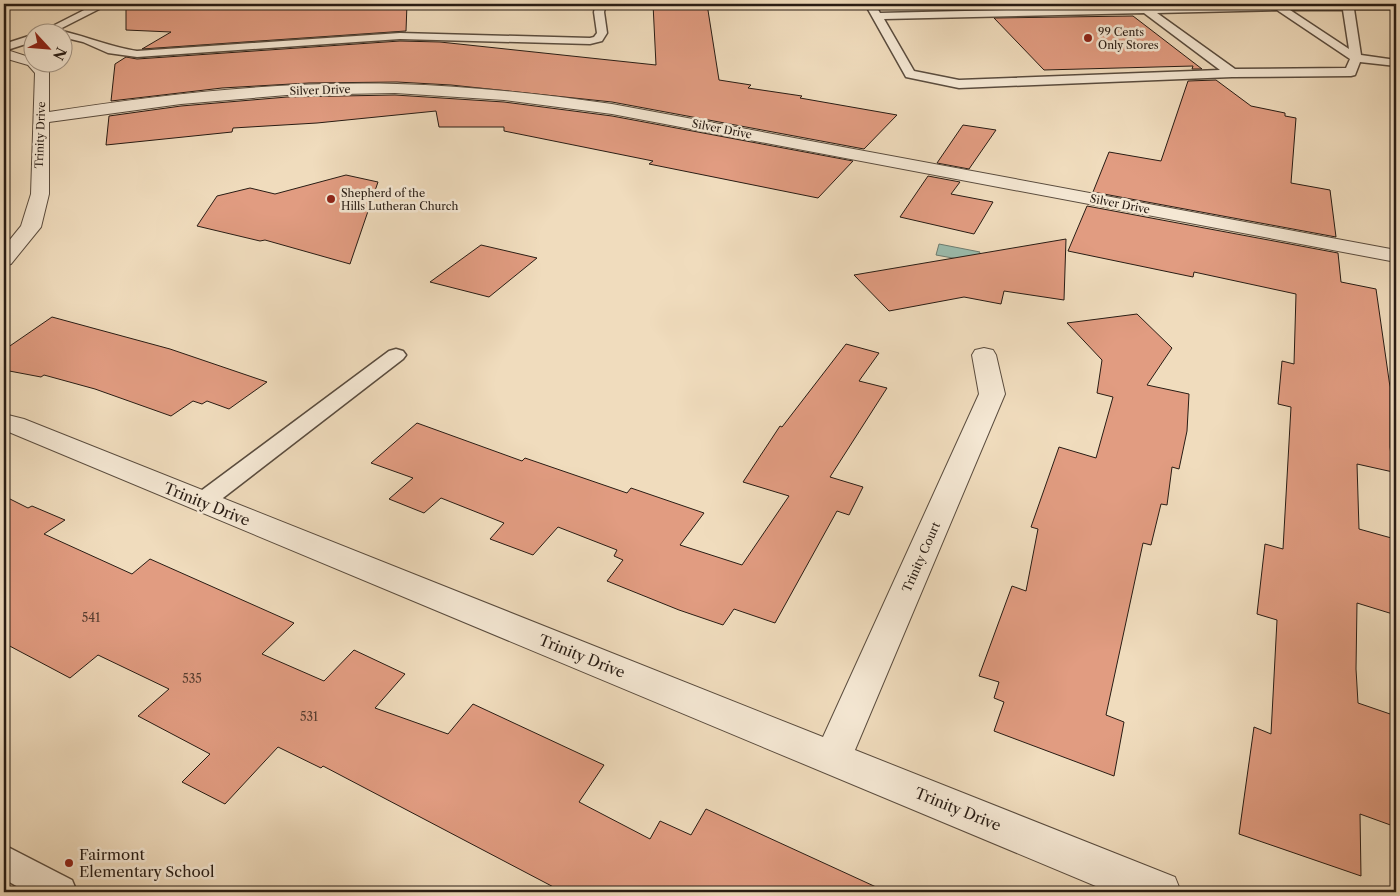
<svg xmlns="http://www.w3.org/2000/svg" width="1400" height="896" viewBox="0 0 1400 896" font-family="'Libre Caslon Text',serif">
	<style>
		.water { fill: #9bbcad; stroke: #6d7c70 }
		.building { fill: #e19c81; stroke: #281c14 }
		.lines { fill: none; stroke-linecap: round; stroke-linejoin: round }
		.lane-casing { stroke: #5a4c3e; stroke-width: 3 }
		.street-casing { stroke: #5a4c3e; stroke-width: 2 }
		.lane { fill: #f5e8d4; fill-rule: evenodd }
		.street { fill: #f5e8d4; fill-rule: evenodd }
		.poi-dot { fill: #8f2418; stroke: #f5e8d4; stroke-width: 2 }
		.labels { text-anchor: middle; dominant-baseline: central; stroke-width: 5; stroke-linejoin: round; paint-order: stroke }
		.far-poi-label { font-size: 11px; fill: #281c14; stroke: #f5e8d4; text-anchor: start }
		.far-street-label { font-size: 11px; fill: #281c14; stroke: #f5e8d4 }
		.street-label { font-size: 12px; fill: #281c14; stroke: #f5e8d4 }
		.near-number-label { font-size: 12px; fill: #563c2f }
		.near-street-label { font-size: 15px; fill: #281c14; stroke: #f5e8d4 }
		.near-poi-label { font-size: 15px; fill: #281c14; stroke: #f5e8d4; text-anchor: start }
	</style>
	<rect width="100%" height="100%" fill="#f0dcbd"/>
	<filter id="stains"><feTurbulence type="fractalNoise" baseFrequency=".004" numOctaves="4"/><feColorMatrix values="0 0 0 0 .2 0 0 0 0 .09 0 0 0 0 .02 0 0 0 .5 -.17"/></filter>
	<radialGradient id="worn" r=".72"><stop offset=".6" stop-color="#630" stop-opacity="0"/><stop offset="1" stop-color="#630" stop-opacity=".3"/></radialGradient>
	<polygon class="water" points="939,244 980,252 975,262 936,255"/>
	<g class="building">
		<polygon points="126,4 407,4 406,31 142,49 171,32 126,30"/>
		<polygon points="653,4 707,4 719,80 751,85 748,88 802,96 800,98 897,115 864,149 612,102 451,85 397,82 309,83 222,88 111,101 115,64 126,57 137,59 400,41 440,42 656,65"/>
		<polygon points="1133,16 1202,69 1192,69 1193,66 1044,70 994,18"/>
		<polygon points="1216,80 1251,106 1285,113 1285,116 1296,118 1291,183 1330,190 1336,237 1093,192 1109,152 1161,161 1188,81"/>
		<polygon points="395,95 504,102 612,116 853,161 818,198 649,164 653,161 504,131 504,127 439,127 436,111 317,123 233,128 232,132 106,145 109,116 181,106 287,97"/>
		<polygon points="963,125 996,130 969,169 937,163"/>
		<polygon points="346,175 378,182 350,264 265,240 260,241 197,226 217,196 250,188 275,194"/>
		<polygon points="928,176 960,182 951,194 993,202 974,234 900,217"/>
		<polygon points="1087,206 1338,253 1341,282 1376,289 1390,387 1390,447 1393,472 1357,464 1359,529 1395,539 1396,615 1357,603 1356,669 1358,703 1396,716 1396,827 1360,814 1361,876 1239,834 1254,727 1271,734 1277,620 1257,614 1265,544 1283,549 1291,407 1278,404 1282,361 1294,364 1296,294 1194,272 1193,277 1068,251"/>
		<polygon points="1066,239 1064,300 1004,291 1001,304 964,297 889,311 854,275"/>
		<polygon points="481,245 537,258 489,297 430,282"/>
		<polygon points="1137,314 1172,348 1147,385 1189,394 1187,431 1179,469 1172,467 1167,505 1161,504 1151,545 1143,543 1106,715 1124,722 1114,776 994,731 1004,702 994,698 999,682 979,676 1012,586 1026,591 1038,529 1031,527 1059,447 1096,458 1113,397 1097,393 1102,360 1067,323"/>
		<polygon points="52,317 170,349 267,382 229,409 207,401 202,404 193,401 171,416 95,389 44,375 41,377 4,370 4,350"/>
		<polygon points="846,344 879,353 859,381 887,388 830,477 863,487 849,515 837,511 775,623 734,609 723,625 679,610 607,581 623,560 614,556 617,550 558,527 533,555 490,539 504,523 441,498 424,513 389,499 413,478 371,463 417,423 522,461 525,458 627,493 631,488 704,513 680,545 742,565 789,496 743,482 780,426 782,427"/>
		<polygon points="4,496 28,508 32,506 65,520 44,534 132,574 150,559 294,623 262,654 324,681 354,650 405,674 375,708 448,734 473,704 604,765 579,802 650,839 660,821 691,835 706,809 887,892 563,892 323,766 321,768 278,747 225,804 182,782 210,754 138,716 169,689 98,655 70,678 4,643"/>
	</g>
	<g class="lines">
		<g class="lane-casing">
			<g id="lane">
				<polygon points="96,4 109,4 54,32 41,32"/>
				<path d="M 596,4 L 606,4 L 604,12 L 607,33 L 602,41 L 590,44 L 400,39 L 137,57 L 108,53 L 83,42 L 62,37 L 62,32 L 58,32 L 62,31 C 88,37 111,47 137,51 L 400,33 L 590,38 L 594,37 L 597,33 L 594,12 Z"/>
				<path d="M 865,4 L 875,4 L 880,13 L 1136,7 L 1133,4 L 1144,4 L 1148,7 L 1272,4 L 1396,4 L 1396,9 L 1354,9 L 1361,55 L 1396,60 L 1396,66 L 1360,62 L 1355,75 L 1351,76 L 1232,77 L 959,88 L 906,77 ZM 1277,10 L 1350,59 L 1346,68 L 1235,69 L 1157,13 ZM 1290,10 L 1343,10 L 1349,49 ZM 1144,13 L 1220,70 L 959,80 L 914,71 L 884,19 Z"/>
				<polygon points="32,35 32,42 4,51 4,44"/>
				<polygon points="396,349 403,351 406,355 403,359 210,508 202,510 194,508 190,502 194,496 389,351"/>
				<polygon points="4,845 72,880 77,892 27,892 4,879"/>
			</g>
		</g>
		<g class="street-casing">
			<g id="street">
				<path d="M 4,49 L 32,58 L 32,62 L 41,62 L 49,72 L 49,112 C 164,94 280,81 397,84 C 469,86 541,94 612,104 L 1396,250 L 1396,262 L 612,114 L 504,100 L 395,93 L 287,95 L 181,104 L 49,122 L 49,194 L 41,227 L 11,264 L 4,266 L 4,247 L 21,226 L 31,194 L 35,73 L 28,65 L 4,58 Z"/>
				<polygon points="984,348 993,350 996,355 1005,394 855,750 1175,877 1181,892 1110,892 4,430 4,414 24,419 823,737 979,394 972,355 975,350"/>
			</g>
		</g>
		<use href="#lane" class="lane"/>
		<use href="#street" class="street"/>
	</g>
	<g class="poi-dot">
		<circle cx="1088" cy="38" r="5"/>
		<circle cx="331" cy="199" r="5"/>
		<circle cx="69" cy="863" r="5"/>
	</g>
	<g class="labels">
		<g class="far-poi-label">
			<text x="1098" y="32">99 Cents<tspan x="1098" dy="13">Only Stores</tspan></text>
			<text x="341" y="193">Shepherd of the<tspan x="341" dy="13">Hills Lutheran Church</tspan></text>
		</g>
		<g class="far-street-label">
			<text transform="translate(320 90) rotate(-2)">Silver Drive</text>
			<text transform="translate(722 129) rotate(11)">Silver Drive</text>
			<text transform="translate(40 135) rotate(-88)">Trinity Drive</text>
			<text transform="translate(1120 204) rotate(11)">Silver Drive</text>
		</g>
		<g class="street-label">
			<text transform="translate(921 557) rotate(-66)">Trinity Court</text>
		</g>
		<g class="near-number-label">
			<text x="91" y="617">541</text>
			<text x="192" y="678">535</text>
			<text x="309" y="716">531</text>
		</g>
		<g class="near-street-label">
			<text transform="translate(207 504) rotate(22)">Trinity Drive</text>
			<text transform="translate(582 656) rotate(22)">Trinity Drive</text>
			<text transform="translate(958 809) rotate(22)">Trinity Drive</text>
		</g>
		<g class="near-poi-label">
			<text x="79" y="854">Fairmont<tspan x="79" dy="17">Elementary School</tspan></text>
		</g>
	</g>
	<rect width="1400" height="896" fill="none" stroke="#f0dcbd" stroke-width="20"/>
	<rect x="5" y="5" width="1390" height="886" fill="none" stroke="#281c14" stroke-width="2.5"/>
	<rect x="10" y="10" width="1380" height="876" fill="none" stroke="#281c14"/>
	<g transform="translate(48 48) rotate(116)"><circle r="24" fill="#f5e8d4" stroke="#a39687"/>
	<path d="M0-4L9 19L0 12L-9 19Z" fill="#8f2418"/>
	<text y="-8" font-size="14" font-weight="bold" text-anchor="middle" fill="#281c14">N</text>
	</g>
	<rect width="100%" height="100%" filter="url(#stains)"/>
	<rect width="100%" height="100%" fill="url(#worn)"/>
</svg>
